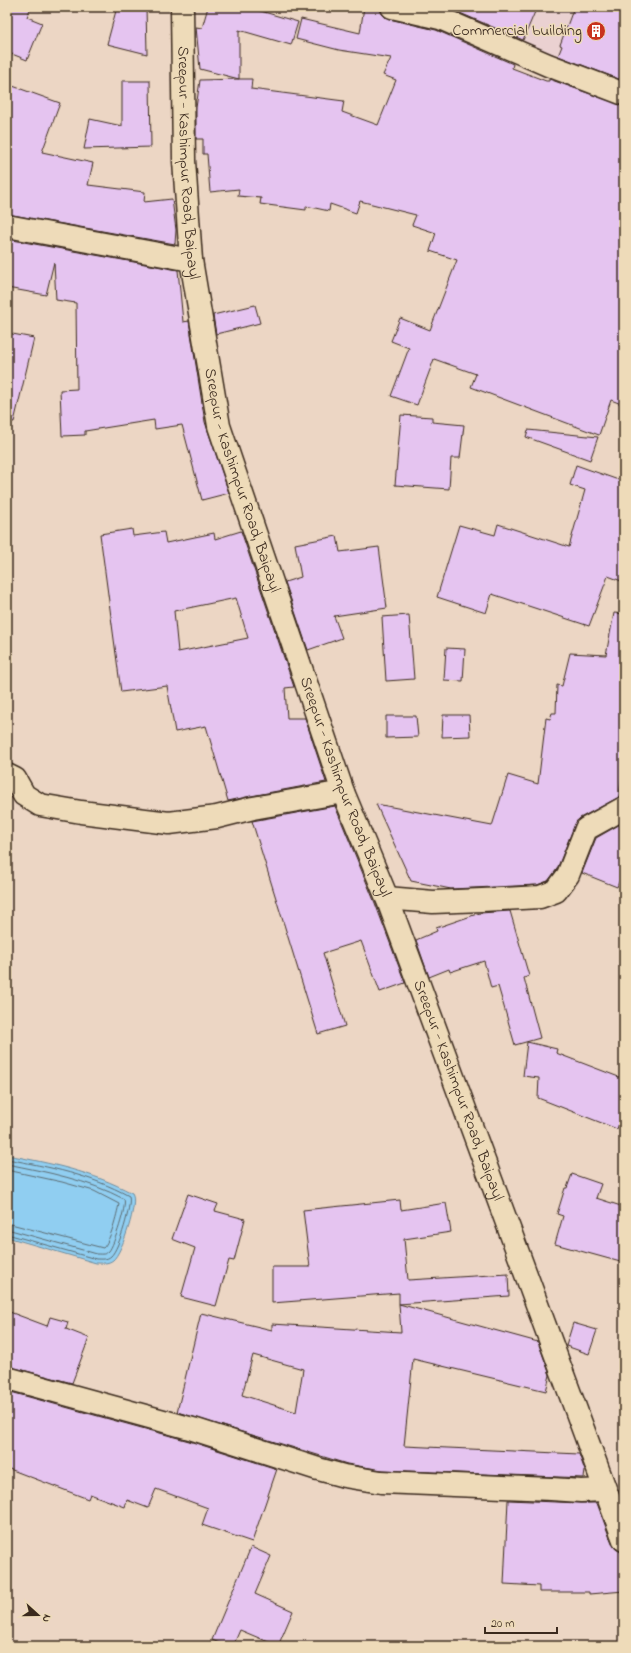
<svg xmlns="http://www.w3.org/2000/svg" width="631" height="1653" viewBox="0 0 631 1653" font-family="'Indie Flower',sans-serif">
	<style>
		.built { fill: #ead1d1 }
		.water { fill: #90cef1; stroke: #6e8c9d }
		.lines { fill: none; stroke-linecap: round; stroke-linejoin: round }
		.shore { stroke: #5d6c72; stroke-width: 1 }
		.building { fill: #e5c4f0; stroke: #3b2a1e; fill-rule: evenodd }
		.street-casing { stroke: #3b2a1e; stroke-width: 25 }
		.secondary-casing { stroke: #3b2a1e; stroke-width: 25 }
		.street { stroke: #eedbb9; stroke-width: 22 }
		.secondary { stroke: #eedbb9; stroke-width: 22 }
		.labels { text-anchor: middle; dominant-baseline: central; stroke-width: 3; stroke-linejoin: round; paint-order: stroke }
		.poi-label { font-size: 16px; fill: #3b2a1e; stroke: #eedbb9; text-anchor: end }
		.street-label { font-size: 16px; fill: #3b2a1e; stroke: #eedbb9 }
	</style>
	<rect width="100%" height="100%" fill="#ecd6c4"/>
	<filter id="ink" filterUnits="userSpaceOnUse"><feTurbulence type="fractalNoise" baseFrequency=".025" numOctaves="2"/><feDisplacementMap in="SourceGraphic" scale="8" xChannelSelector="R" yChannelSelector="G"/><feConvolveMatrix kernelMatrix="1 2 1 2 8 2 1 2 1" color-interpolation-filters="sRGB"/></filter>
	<g filter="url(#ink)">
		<polygon class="built" points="410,7 624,7 624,92"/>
		<path class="water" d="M 7,1155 C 50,1163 93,1172 132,1193 C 139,1202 122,1253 113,1260 C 108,1264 102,1263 96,1263 L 7,1237 Z"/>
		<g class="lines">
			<g class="shore">
				<path d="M 7,1159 C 49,1167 91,1175 129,1196 C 132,1205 119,1249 111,1256 C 107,1260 101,1259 96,1259 L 7,1234"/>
				<path d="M 7,1164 C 47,1172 88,1180 124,1199 C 127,1206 114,1245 109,1251 C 105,1255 102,1254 97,1254 L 7,1229"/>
				<path d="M 7,1170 L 62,1182 L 94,1191 L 119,1204 C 117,1214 110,1242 103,1248 L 7,1223"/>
			</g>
		</g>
		<g class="building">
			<polygon points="7,7 31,7 27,17 42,23 27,60 12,54 8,64 7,64"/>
			<polygon points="117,7 146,7 147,54 107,44"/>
			<polygon points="208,7 247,7 298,22 291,45 239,30 239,79 252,79 251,89 344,101 342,112 378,125 396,80 383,75 391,58 339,50 296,39 301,19 360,33 364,7 380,7 383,16 389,19 436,30 513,64 512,68 546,81 549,81 549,79 624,106 624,405 611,400 599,435 471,387 476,374 434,359 417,405 391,396 409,348 391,341 400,318 430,330 457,260 430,251 436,233 412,225 416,215 360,201 356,213 330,204 329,211 306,206 306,210 260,204 261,198 238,196 239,189 210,192 207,154 203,154 203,139 196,139 196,108 200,80 239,79 200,69 196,27 202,28"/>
			<polygon points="446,7 537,7 523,40"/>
			<polygon points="574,7 624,7 624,81 558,56 562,46 560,45"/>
			<polygon points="122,81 150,81 151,147 84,149 90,119 122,126"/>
			<polygon points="7,84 60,103 42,152 93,163 88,185 145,192 144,202 172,199 176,230 175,244 7,214"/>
			<polygon points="7,239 178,270 183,322 189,321 205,422 229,493 202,500 182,425 155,429 154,420 85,431 85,435 62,436 60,390 77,389 76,303 56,300 54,262 46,295 7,288"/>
			<polygon points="255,305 260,323 216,334 213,315"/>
			<polygon points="7,333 34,338 14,422 7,421"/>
			<polygon points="401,415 432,417 432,422 464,425 460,458 451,458 449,489 395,485"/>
			<polygon points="528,430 598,437 590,460 526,437"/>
			<polygon points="576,465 624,482 624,582 608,576 589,626 492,594 486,613 437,597 459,525 495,535 498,524 569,547 585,490 570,485"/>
			<path d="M 132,529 L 133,536 L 164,532 L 166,543 L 214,533 L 215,539 L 241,531 L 294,687 L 285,688 L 287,718 L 305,718 L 326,782 L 251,796 L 228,801 L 206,726 L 175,732 L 167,686 L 121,692 L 100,534 ZM 236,598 L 248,638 L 178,652 L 174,611 Z"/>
			<polygon points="337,536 340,552 379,547 387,608 334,616 342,638 308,650 285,582 301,577 295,544"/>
			<polygon points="614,613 624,614 624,760 619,797 580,818 575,824 557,869 548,881 537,885 451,889 411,881 376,804 492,826 508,775 538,784 546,718 550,719 552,713 556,713 557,685 562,686 570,653 606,655"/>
			<polygon points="409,615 414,679 386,681 382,617"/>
			<polygon points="446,648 465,649 463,681 444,680"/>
			<polygon points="443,715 469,715 470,736 442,737"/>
			<polygon points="386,716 416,716 418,737 386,738"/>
			<polygon points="335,806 375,903 405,983 380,992 361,941 323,953 345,1026 318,1034 252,821"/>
			<polygon points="624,822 624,869 617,887 582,873 596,838"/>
			<polygon points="510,911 529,976 524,978 540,1038 515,1045 498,986 491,988 484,961 450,972 449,969 429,977 416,940 437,931 436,928 480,913"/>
			<polygon points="527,1042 557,1049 556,1053 624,1079 624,1109 617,1129 538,1098 539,1078 523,1076"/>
			<polygon points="572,1174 601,1184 596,1198 624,1207 624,1263 555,1244 563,1216 557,1214 565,1188 567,1188"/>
			<polygon points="188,1194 218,1204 215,1211 245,1219 234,1261 229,1260 216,1306 181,1297 195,1248 172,1239"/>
			<polygon points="400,1200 401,1210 446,1203 451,1232 404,1239 408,1280 508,1274 509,1296 399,1304 399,1293 272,1303 272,1267 310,1267 303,1210"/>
			<path d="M 399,1304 L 538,1342 L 550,1375 L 546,1391 L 413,1359 L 404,1446 L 579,1454 L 585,1471 L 584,1478 L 382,1470 L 347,1464 L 177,1412 L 201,1313 L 272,1330 L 272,1324 L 401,1332 ZM 253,1355 L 303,1369 L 296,1412 L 242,1395 Z"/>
			<polygon points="7,1311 47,1326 50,1317 68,1322 66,1329 89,1338 72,1383 7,1366"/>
			<polygon points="573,1323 597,1330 589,1354 566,1346"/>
			<polygon points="7,1391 189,1441 277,1469 252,1542 202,1525 208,1508 156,1489 148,1508 127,1500 125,1507 90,1494 88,1499 7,1468"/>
			<polygon points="508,1500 580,1503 597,1503 612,1544 616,1549 621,1552 624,1559 624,1591 589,1594 589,1592 539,1592 539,1586 504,1584"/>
			<polygon points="251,1547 271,1556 255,1594 293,1611 278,1646 240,1630 233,1646 227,1646 212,1640"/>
		</g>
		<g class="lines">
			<g class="street-casing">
				<g id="street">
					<polyline points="392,7 440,18 548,65 624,94"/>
					<polyline points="7,226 191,260"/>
					<polyline points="7,775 15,779 24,795 40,805 81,812 169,823 217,817 253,808 343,792"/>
					<polyline points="387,898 433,902 482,900 540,897 556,891 568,875 586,829 624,808"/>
					<polyline points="7,1378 193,1429 318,1469 344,1476 381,1482 551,1489 581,1491 604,1490"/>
				</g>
			</g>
			<g class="secondary-casing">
				<g id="secondary">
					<path id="s1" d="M 182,7 L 184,161 L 191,260 L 219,426 L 343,792 L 387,898 L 624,1540"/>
				</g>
			</g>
			<use href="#street" class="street"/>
			<use href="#secondary" class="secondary"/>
		</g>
	</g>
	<defs>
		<g id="building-disc" transform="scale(1)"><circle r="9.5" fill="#c8321e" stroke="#eedbb9"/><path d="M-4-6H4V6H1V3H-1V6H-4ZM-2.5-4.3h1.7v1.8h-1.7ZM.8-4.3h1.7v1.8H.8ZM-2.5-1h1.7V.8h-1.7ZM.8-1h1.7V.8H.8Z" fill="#fff"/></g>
	</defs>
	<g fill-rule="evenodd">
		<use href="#building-disc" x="596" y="31"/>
	</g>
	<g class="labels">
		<g class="poi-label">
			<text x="582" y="31">Commercial building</text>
		</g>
		<g class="street-label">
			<text stroke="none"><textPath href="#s1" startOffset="156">Sreepur - Kashimpur Road, Baipayl</textPath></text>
			<text stroke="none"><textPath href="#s1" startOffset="480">Sreepur - Kashimpur Road, Baipayl</textPath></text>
			<text stroke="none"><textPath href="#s1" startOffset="804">Sreepur - Kashimpur Road, Baipayl</textPath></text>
			<text stroke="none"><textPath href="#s1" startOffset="1128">Sreepur - Kashimpur Road, Baipayl</textPath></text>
		</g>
	</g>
	<rect width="631" height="1653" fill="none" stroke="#eedbb9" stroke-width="24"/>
	<rect x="12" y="12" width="607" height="1629" fill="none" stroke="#3b2a1e" stroke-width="1.5" filter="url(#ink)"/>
	<g transform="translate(38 1615) rotate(111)" stroke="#eedbb9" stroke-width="3" paint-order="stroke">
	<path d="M0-3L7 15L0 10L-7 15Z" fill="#3b2a1e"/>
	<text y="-6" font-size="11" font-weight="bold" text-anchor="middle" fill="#3b2a1e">N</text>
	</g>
	<path d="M485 1627v6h72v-6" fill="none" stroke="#3b2a1e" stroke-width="2"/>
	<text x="491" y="1627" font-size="12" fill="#3b2a1e" stroke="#eedbb9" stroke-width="3" paint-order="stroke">20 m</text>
</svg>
